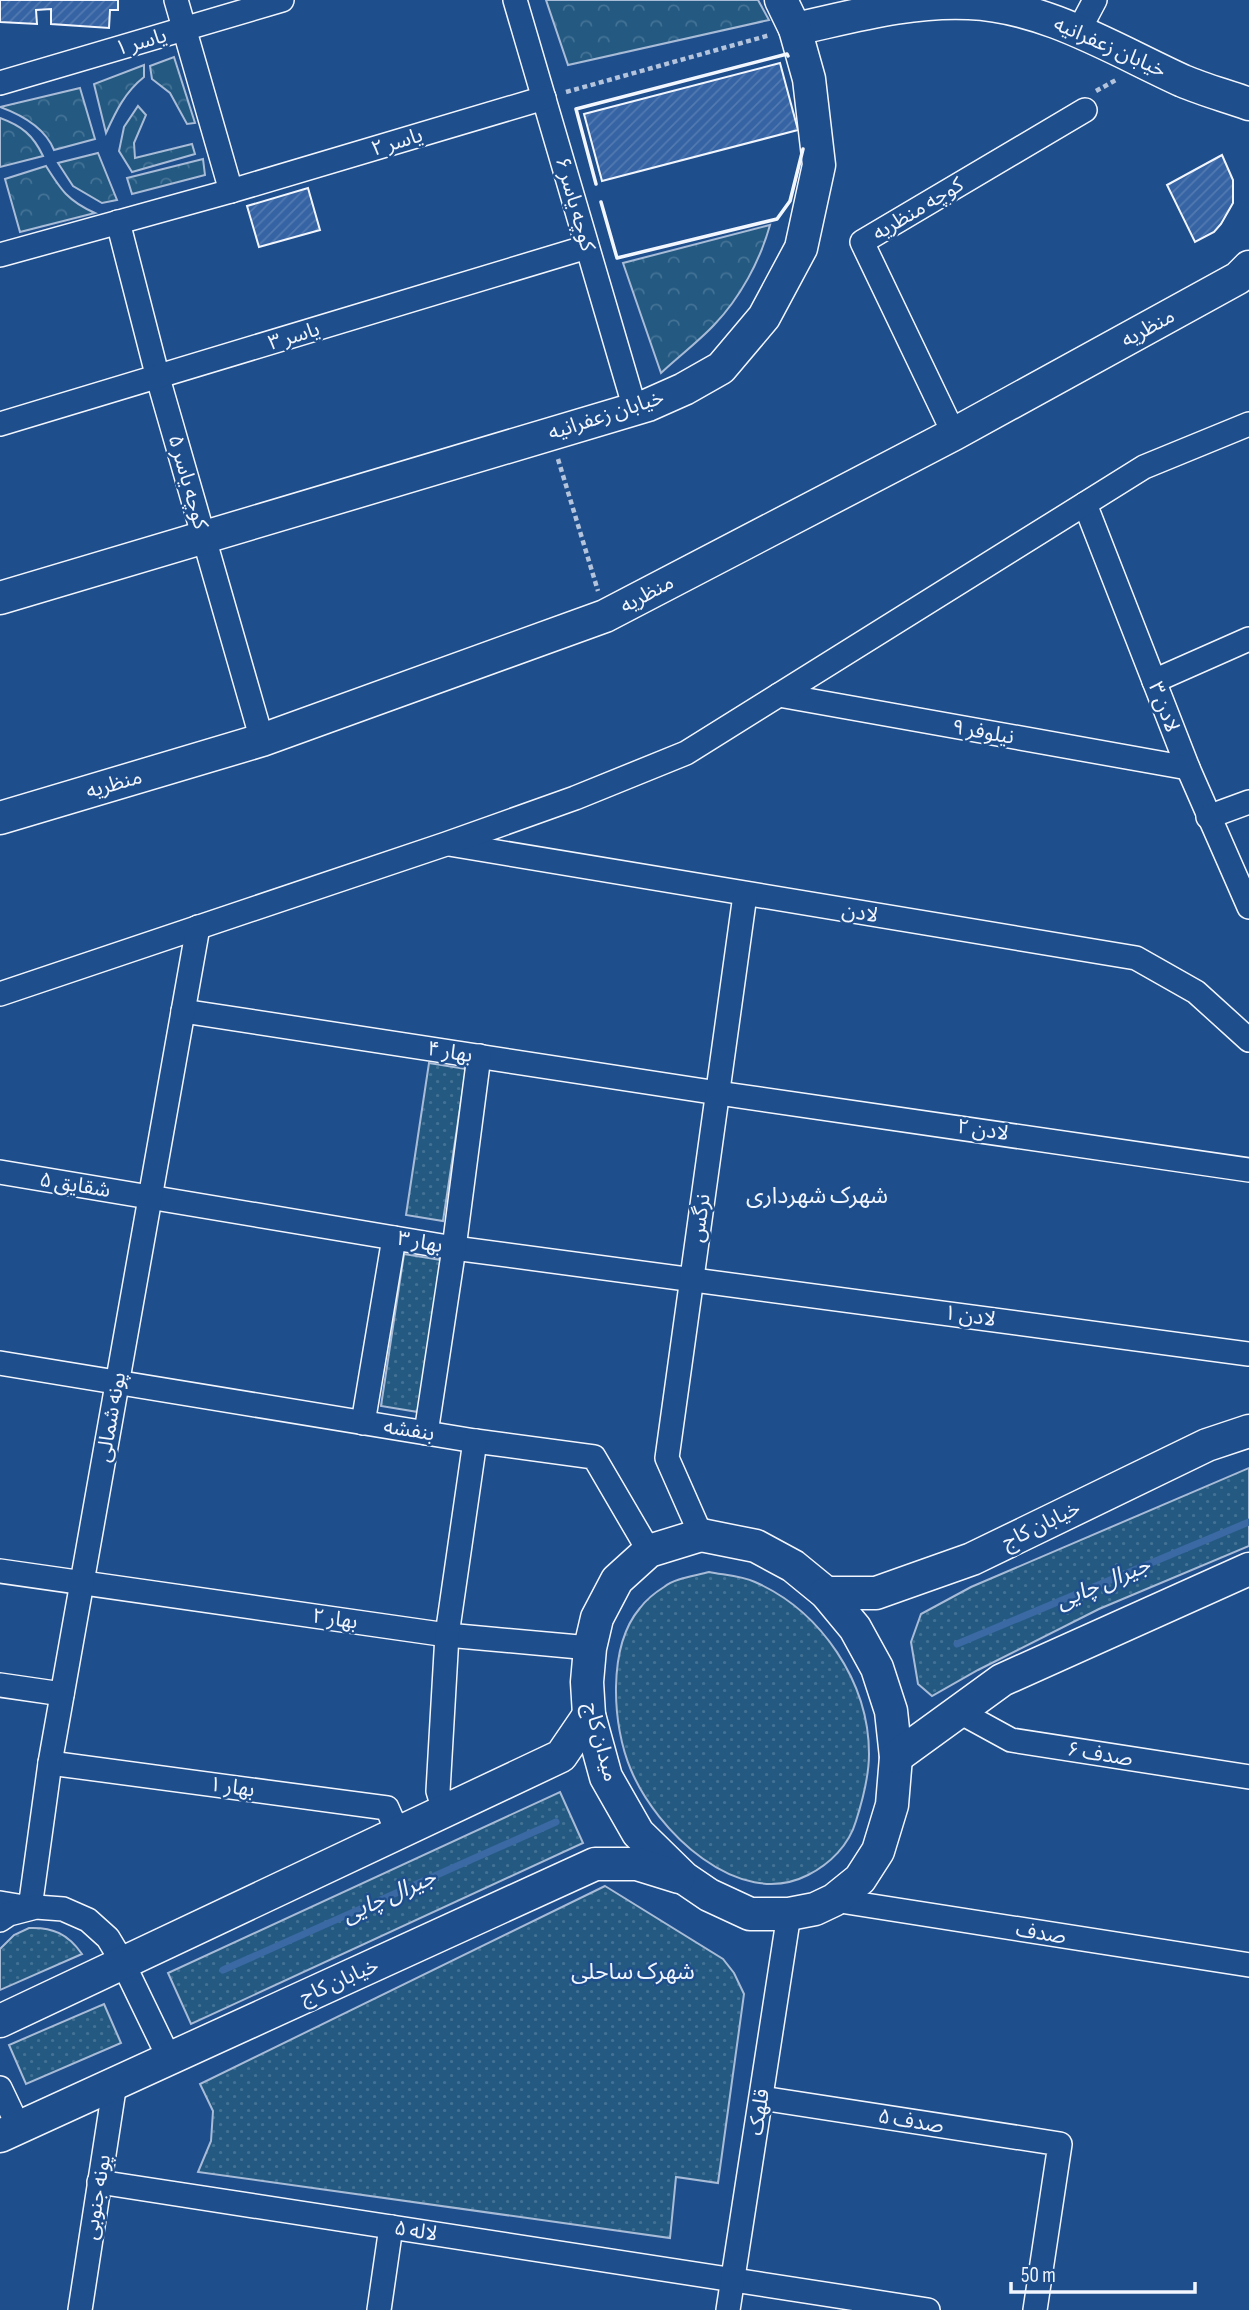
<svg xmlns="http://www.w3.org/2000/svg" width="1249" height="2310" viewBox="0 0 1249 2310" font-family="'Sofia Sans Condensed','Noto Sans Arabic',sans-serif">
	<style>
		.grass { fill: url(#grass-dots); stroke: #a8bbd7; stroke-width: 2 }
		.forest { fill: url(#forest-crowns); stroke: #a8bbd7; stroke-width: 2 }
		.lines { fill: none; stroke-linecap: round; stroke-linejoin: round }
		.stream { stroke: #3b69a3; stroke-width: 7 }
		.building { fill: url(#building-hatch); stroke: #f2f6ff; stroke-width: 2 }
		.street-casing { stroke: #f2f6ff; stroke-width: 26 }
		.secondary-casing { stroke: #f2f6ff; stroke-width: 35 }
		.path { stroke: #b3c4dc; stroke-width: 4.5; stroke-dasharray: 5 3.5; stroke-linecap: butt }
		.street { stroke: #1f4e8c; stroke-width: 23 }
		.secondary { stroke: #1f4e8c; stroke-width: 32 }
		.wall { stroke: #f2f6ff; stroke-width: 3.5 }
		.labels { text-anchor: middle; dominant-baseline: central; stroke-width: 5; stroke-linejoin: round; paint-order: stroke }
		.street-label { font-size: 21px; fill: #f2f6ff; stroke: #1f4e8c }
		.neighbourhood-label { font-size: 23px; fill: #f2f6ff; stroke: #1f4e8c }
		.water-label { font-size: 23px; font-style: italic; fill: #f2f6ff; stroke: #1f4e8c }
	</style>
	<defs>
		<pattern id="grass-dots" width="8" height="8" patternUnits="userSpaceOnUse" patternTransform="scale(1.75)"><rect width="8" height="8" fill="#245a82"/><path d="M2 2h.1M6 6h.1" fill="none" stroke="#447295" stroke-width="1.8" stroke-linecap="round"/></pattern>
		<pattern id="forest-crowns" width="20" height="18" patternUnits="userSpaceOnUse" patternTransform="scale(1.75)"><rect width="20" height="18" fill="#245a82"/><path d="M2 6a3 3 0 1 1 6 0M12 15a3 3 0 1 1 6 0" fill="none" stroke="#447295"/></pattern>
		<pattern id="building-hatch" width="6" height="6" patternUnits="userSpaceOnUse" patternTransform="scale(1.75)"><rect width="6" height="6" fill="#3563a3"/><path d="M-1 1l2-2M0 6l6-6M5 7l2-2" fill="none" stroke="#537ab1"/></pattern>
	</defs>
	<rect width="100%" height="100%" fill="#1f4e8c"/>
	<g class="grass">
		<polygon points="429,1063 466,1069 443,1221 406,1215"/>
		<polygon points="404,1254 441,1260 418,1412 381,1406"/>
		<polygon points="1249,1468 1249,1546 1099,1609 978,1670 932,1696 918,1684 911,1642 921,1614 971,1587"/>
		<path d="M 709,1572 C 724,1575 742,1576 755,1582 C 821,1611 869,1682 869,1754 C 869,1777 863,1799 856,1821 C 849,1845 830,1864 808,1875 C 738,1911 656,1830 631,1770 C 612,1726 607,1647 640,1608 C 646,1600 656,1592 664,1587 C 675,1578 695,1576 709,1572 Z"/>
		<polygon points="560,1792 583,1843 191,2024 168,1973"/>
		<polygon points="605,1886 723,1959 734,1973 744,1994 718,2183 676,2177 670,2238 198,2172 211,2141 213,2111 200,2084"/>
		<path d="M 29,1928 C 53,1927 68,1934 82,1954 L 0,1990 L 0,1949 L 14,1935 Z"/>
		<polygon points="104,2004 121,2043 26,2084 9,2045"/>
	</g>
	<g class="forest">
		<polygon points="546,0 758,0 769,20 568,65"/>
		<polygon points="174,57 195,123 187,124 170,93 152,79 150,66"/>
		<path d="M 144,65 L 144,77 C 125,92 116,111 106,133 L 94,84 Z"/>
		<path d="M 80,88 L 95,139 L 54,150 C 45,128 22,115 0,107 Z"/>
		<polygon points="138,106 146,115 134,143 135,158 192,144 195,154 132,172 119,151 124,127"/>
		<path d="M 0,118 C 22,126 33,135 43,156 L 0,167 Z"/>
		<polygon points="98,153 117,200 102,203 73,186 58,163"/>
		<polygon points="203,159 205,175 132,194 127,178"/>
		<path d="M 46,166 C 61,190 68,201 95,213 L 20,232 L 5,179 Z"/>
		<path d="M 770,225 C 760,261 740,298 714,325 C 698,342 678,357 661,373 L 623,263 Z"/>
	</g>
	<g class="lines">
		<g class="stream">
			<polyline points="957,1644 1249,1522"/>
			<polyline points="223,1970 556,1822"/>
		</g>
	</g>
	<g class="building">
		<polygon points="0,0 118,0 118,10 110,10 109,28 51,24 51,9 36,10 37,24 0,22"/>
		<polygon points="780,63 798,130 602,181 584,114"/>
		<polygon points="1222,155 1233,180 1233,203 1221,224 1214,232 1195,242 1167,185"/>
		<polygon points="308,188 320,230 259,247 247,206"/>
	</g>
	<g class="lines">
		<g class="street-casing">
			<g id="street">
				<polyline points="176,0 231,191"/>
				<polyline points="515,0 635,409"/>
				<polyline points="1078,32 1095,0"/>
				<polyline points="0,83 282,0"/>
				<polyline points="118,222 158,378 262,740"/>
				<polyline points="0,255 231,191 544,98"/>
				<polyline points="0,424 587,247"/>
				<polyline points="954,434 862,242 1085,110"/>
				<polyline points="1085,504 1188,768 1249,907"/>
				<polyline points="1154,681 1249,639"/>
				<polyline points="779,695 1188,768"/>
				<polyline points="1208,817 1249,802"/>
				<polyline points="449,844 1136,958 1196,992 1249,1040"/>
				<polyline points="0,994 446,844 575,798 686,753 1144,467 1249,424"/>
				<polyline points="183,1011 718,1093 1249,1170"/>
				<polyline points="0,1172 454,1248 1249,1354"/>
				<polyline points="0,1363 475,1441 594,1457 649,1551"/>
				<polyline points="363,1423 394,1238"/>
				<polyline points="426,1433 454,1248 479,1056"/>
				<polyline points="701,1535 667,1458 745,895"/>
				<polyline points="0,1571 447,1635 590,1648"/>
				<polyline points="0,1685 62,1694"/>
				<polyline points="958,1711 1011,1740 1249,1777"/>
				<polyline points="50,1763 387,1808 398,1833"/>
				<polyline points="444,1811 438,1791 447,1635 475,1441"/>
				<polyline points="834,1900 1249,1965"/>
				<polyline points="0,1903 30,1908 50,1763 198,927"/>
				<polyline points="0,1920 9,1914 36,1907 63,1909 88,1920 108,1938 123,1963 169,2058"/>
				<polyline points="0,2088 19,2128"/>
				<polyline points="762,2098 1060,2144 1035,2310"/>
				<polyline points="99,2182 928,2310"/>
				<polyline points="80,2310 115,2083"/>
				<polyline points="379,2310 391,2227"/>
				<polyline points="728,2310 789,1914"/>
			</g>
		</g>
		<g class="secondary-casing">
			<g id="secondary">
				<path d="M 795,29 C 851,17 910,0 969,3 C 1045,6 1115,50 1183,81 C 1204,90 1227,96 1249,104"/>
				<polyline points="0,598 648,405 684,389 721,368 764,317 801,248 819,165 809,79 795,29 781,0"/>
				<polyline points="0,818 262,740 605,616 954,434 1238,278 1249,267"/>
				<polygon points="701,1535 756,1546 793,1566 826,1593 855,1628 877,1668 891,1711 896,1757 892,1805 878,1851 860,1879 834,1900 815,1909 789,1914 750,1914 709,1895 684,1878 638,1833 606,1777 589,1715 587,1682 590,1648 597,1618 617,1580 649,1551"/>
				<polyline points="826,1593 876,1593 972,1559 1207,1445 1249,1431"/>
				<polyline points="896,1757 1002,1680 1249,1569"/>
				<polyline points="0,2021 561,1756 589,1715"/>
				<polyline points="0,2136 595,1864 637,1864 679,1877"/>
			</g>
		</g>
		<g class="path">
			<polyline points="1096,91 1116,80"/>
			<polyline points="566,92 770,35"/>
			<polyline points="558,459 598,591"/>
		</g>
		<use href="#street" class="street"/>
		<use href="#secondary" class="secondary"/>
		<g class="wall">
			<polyline points="596,184 576,109 787,54 788,56"/>
			<polyline points="601,202 617,258 777,219 790,201 803,149"/>
		</g>
	</g>
	<g class="labels">
		<g class="street-label">
			<text transform="translate(141 42) rotate(-16)">یاسر ۱</text>
			<text transform="translate(1110 47) rotate(24)">خیابان زعفرانیه</text>
			<text transform="translate(397 142) rotate(-17)">یاسر ۲</text>
			<text transform="translate(575 204) rotate(74)">کوچه یاسر ۶</text>
			<text transform="translate(918 209) rotate(-31)">کوچه منظریه</text>
			<text transform="translate(1148 328) rotate(-29)">منظریه</text>
			<text transform="translate(294 336) rotate(-17)">یاسر ۳</text>
			<text transform="translate(606 415) rotate(-18)">خیابان زعفرانیه</text>
			<text transform="translate(188 482) rotate(74)">کوچه یاسر ۵</text>
			<text transform="translate(647 594) rotate(-28)">منظریه</text>
			<text transform="translate(1164 707) rotate(69)">لادن ۳</text>
			<text transform="translate(983 732) rotate(10)">نیلوفر ۹</text>
			<text transform="translate(114 784) rotate(-16)">منظریه</text>
			<text transform="translate(860 913) rotate(9)">لادن</text>
			<text transform="translate(450 1052) rotate(9)">بهار ۴</text>
			<text transform="translate(983 1130) rotate(8)">لادن ۲</text>
			<text transform="translate(75 1185) rotate(9)">شقایق ۵</text>
			<text transform="translate(700 1218) rotate(-82)">نرگس</text>
			<text transform="translate(420 1242) rotate(10)">بهار ۳</text>
			<text transform="translate(970 1316) rotate(8)">لادن ۱</text>
			<text transform="translate(111 1417) rotate(-80)">پونه شمالی</text>
			<text transform="translate(409 1430) rotate(9)">بنفشه</text>
			<text transform="translate(1041 1525) rotate(-26)">خیابان کاج</text>
			<text transform="translate(335 1619) rotate(8)">بهار ۲</text>
			<text transform="translate(601 1742) rotate(75)">میدان کاج</text>
			<text transform="translate(1100 1754) rotate(9)">صدف ۶</text>
			<text transform="translate(232 1787) rotate(8)">بهار ۱</text>
			<text transform="translate(1041 1933) rotate(9)">صدف</text>
			<text transform="translate(339 1981) rotate(-24)">خیابان کاج</text>
			<text transform="translate(759 2112) rotate(-81)">قلهک</text>
			<text transform="translate(911 2121) rotate(9)">صدف ۵</text>
			<text transform="translate(97 2197) rotate(-81)">پونه جنوبی</text>
			<text transform="translate(416 2231) rotate(9)">لاله ۵</text>
		</g>
		<g class="neighbourhood-label">
			<text x="817" y="1196">شهرک شهرداری</text>
			<text x="633" y="1972">شهرک ساحلی</text>
		</g>
		<g class="water-label">
			<text transform="translate(1103 1583) rotate(-23)">جیرال چایی</text>
			<text transform="translate(389 1896) rotate(-24)">جیرال چایی</text>
		</g>
	</g>
	<path d="M1011 2282v10h184v-10" fill="none" stroke="#f2f6ff" stroke-width="3.5"/>
	<text x="1021" y="2282" font-size="21" fill="#f2f6ff" stroke="#1f4e8c" stroke-width="5" paint-order="stroke">50 m</text>
</svg>
